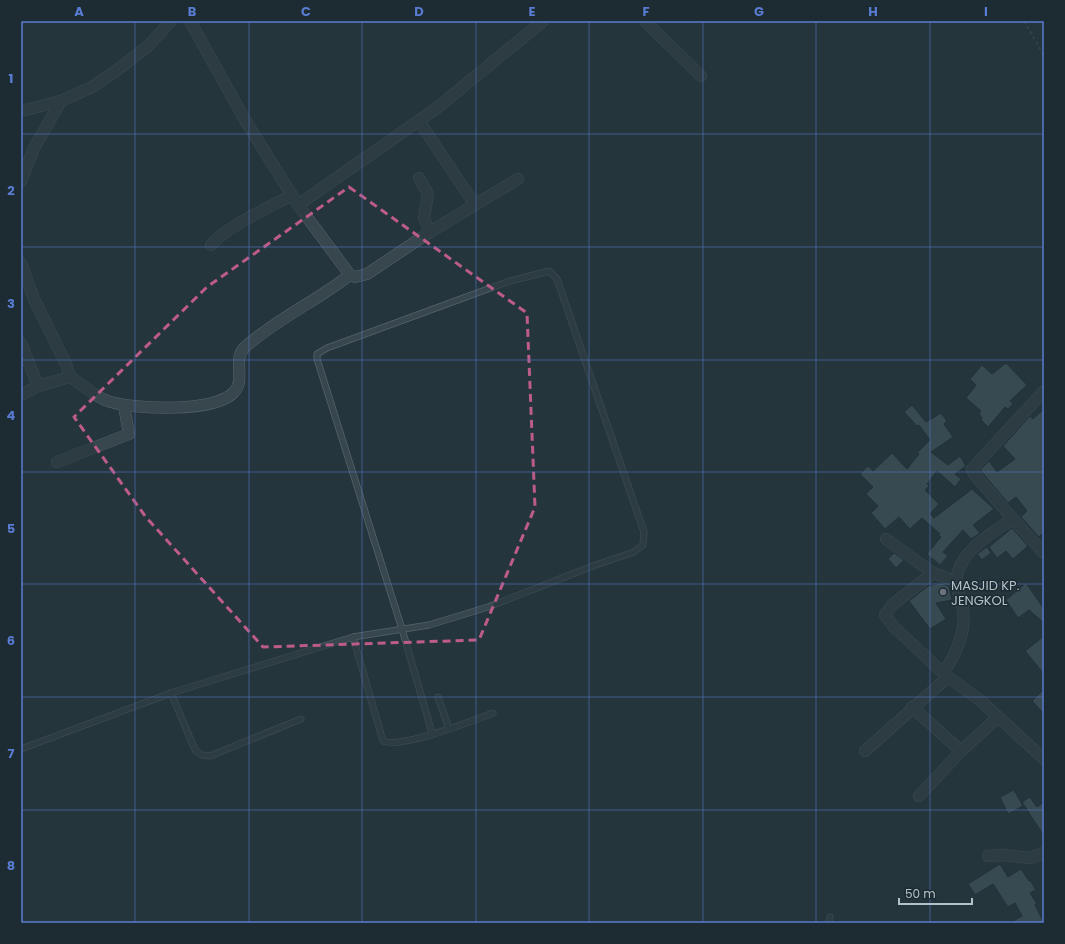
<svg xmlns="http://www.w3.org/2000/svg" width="1065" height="944" viewBox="0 0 1065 944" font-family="Poppins,sans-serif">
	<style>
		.building { fill: #4f626a; stroke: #1f2d34 }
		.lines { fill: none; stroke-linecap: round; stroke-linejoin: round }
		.lane-casing { stroke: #56646b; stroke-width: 7 }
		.street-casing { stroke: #56646b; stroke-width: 12 }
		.path { stroke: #485f5c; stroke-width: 1.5; stroke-dasharray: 3 3; stroke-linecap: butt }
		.lane { stroke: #38464d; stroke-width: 5.5 }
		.street { stroke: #38464d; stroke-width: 11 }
		.marked { fill: none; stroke: #bc5c87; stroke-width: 3; stroke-dasharray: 8 5; stroke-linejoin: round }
		.grid { fill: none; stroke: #597cd2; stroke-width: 1; stroke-opacity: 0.55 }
		.worship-dot { fill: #6b7280; stroke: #1d2b32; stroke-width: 1.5 }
		.labels { text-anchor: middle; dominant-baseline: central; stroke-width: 3; stroke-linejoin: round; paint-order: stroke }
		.poi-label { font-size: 13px; fill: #b4c1c8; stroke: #1d2b32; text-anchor: start }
		.neatline { fill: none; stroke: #597cd2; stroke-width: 1.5 }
		.grid-label { font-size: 13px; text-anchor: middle; font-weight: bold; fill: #597cd2 }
	</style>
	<rect width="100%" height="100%" fill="#24353d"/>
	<g class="building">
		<polygon points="1006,363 1027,385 1010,401 1013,404 1008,409 1005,407 988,427 981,420 982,418 979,414 981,411 966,398 976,385 970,379 982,365 992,374"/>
		<polygon points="912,405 926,422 941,413 947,421 944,424 953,437 931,452 948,465 960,456 966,466 955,474 961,479 955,487 937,471 927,484 929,486 925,490 939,504 930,514 934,518 972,489 994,509 973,525 980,533 971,539 963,530 943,552 948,556 940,565 927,554 941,537 938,535 940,534 922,518 910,529 899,517 885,529 871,513 878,506 866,494 873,487 860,474 868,466 873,471 892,453 907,469 919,454 917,453 930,440 919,425 917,426 904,412"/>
		<polygon points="1044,409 1044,532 1039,537 1021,517 1027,511 1016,497 1008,503 980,470 989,461 997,472 1015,459 1003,446 1030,416 1033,419"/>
		<polygon points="1012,528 1028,546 1013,559 1006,551 997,558 989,547"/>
		<polygon points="987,547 991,553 982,560 977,554"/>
		<polygon points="894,553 904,560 896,568 888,559"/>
		<polygon points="941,583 949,586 952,600 936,603 946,619 930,629 909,601 928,586"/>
		<polygon points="1026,583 1044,609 1044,623 1029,610 1018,618 1006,600"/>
		<polygon points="1044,636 1044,674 1025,651"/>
		<polygon points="1044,689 1044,714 1032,701"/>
		<polygon points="1014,790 1023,806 1008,814 1000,797"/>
		<polygon points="1030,797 1037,807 1044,802 1044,836 1022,802"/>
		<polygon points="1000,864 1008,877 1021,869 1029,881 1030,880 1036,890 1030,893 1037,904 1035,905 1044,923 1010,923 1022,916 1015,903 1008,907 993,884 975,895 968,884"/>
	</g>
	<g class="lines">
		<g class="lane-casing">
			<g id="lane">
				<path d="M 353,637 L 383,741 C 402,749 472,721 493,713"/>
				<polyline points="171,693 195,750 202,755 210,756 301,719"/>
				<polyline points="438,697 449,729"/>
				<polyline points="21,749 171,693 353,637 429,625 488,607 593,566 634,552 643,545 644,532 557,279 549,271 507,282 327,348 317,354 317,359 402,629 432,733"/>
				<polyline points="829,923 830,917"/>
			</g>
		</g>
		<g class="street-casing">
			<g id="street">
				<polyline points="190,21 245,120 298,205 437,108 543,21"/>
				<polyline points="645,21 701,76"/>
				<polyline points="21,111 61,101"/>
				<polyline points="419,121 475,205"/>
				<polyline points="419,178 428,194 424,218 430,232"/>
				<polyline points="21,181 34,148 61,101 92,87 116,71 148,46 171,21"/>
				<path d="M 211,245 C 226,227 270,207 292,195"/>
				<polyline points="21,263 34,299 66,364 70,377"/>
				<polyline points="350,275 355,277 367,274 430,232 518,179"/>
				<polyline points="21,343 38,386"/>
				<path d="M 1044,391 L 972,469 L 974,474 L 1013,519 C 991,534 960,550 956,580 C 955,586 961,597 962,604 C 968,629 957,653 943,673 L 982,702 L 1044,759"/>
				<path d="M 21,395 L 38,386 L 70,377 C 82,384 93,395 105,400 C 130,410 216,413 234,392 C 246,380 232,359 245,347 C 277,319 316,301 350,275 L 298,205"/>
				<polyline points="57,462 129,434 124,406"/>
				<polyline points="1013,519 1044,553"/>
				<polyline points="886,539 933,573 955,581"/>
				<polyline points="933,573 892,605 885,615 894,627 943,673"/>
				<polyline points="912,707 961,751"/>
				<polyline points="865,751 948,677"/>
				<polyline points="919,796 961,751 998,717"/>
				<polyline points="988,856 1004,855 1030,858 1044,853"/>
			</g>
		</g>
		<polyline class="path" points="1024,21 1044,56"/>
		<use href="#lane" class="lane"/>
		<use href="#street" class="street"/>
	</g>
	<path d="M0 0H1065V944H0ZM 349,187 L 527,313 L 535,507 L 479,640 L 263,647 L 145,516 L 74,417 L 207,287 Z" fill="#24353d" fill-opacity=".55" fill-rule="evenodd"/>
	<path class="marked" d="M 349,187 L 527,313 L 535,507 L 479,640 L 263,647 L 145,516 L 74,417 L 207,287 Z"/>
	<path class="grid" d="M 135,21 L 135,923M 249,21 L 249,923M 362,21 L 362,923M 476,21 L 476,923M 589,21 L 589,923M 703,21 L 703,923M 816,21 L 816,923M 930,21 L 930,923M 21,134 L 1044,134M 21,247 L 1044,247M 21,360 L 1044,360M 21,472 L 1044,472M 21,584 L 1044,584M 21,697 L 1044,697M 21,810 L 1044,810"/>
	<circle class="worship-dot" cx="943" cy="592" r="4"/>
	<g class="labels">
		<g class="poi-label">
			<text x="951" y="585">MASJID KP.<tspan x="951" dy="15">JENGKOL</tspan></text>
		</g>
	</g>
	<rect width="1065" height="944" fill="none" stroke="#1d2b32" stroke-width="44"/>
	<path d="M899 898v6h73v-6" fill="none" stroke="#b4c1c8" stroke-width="2"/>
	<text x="905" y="898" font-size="12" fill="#b4c1c8" stroke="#1d2b32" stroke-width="3" paint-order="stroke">50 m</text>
	<rect x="22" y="22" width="1021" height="900" class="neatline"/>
	<g class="grid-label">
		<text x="79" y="16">A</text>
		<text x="192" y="16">B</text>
		<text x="306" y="16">C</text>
		<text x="419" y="16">D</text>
		<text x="532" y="16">E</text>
		<text x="646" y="16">F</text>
		<text x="759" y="16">G</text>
		<text x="873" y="16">H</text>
		<text x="986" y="16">I</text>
		<text x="11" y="83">1</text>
		<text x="11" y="195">2</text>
		<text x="11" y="308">3</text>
		<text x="11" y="420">4</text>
		<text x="11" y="533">5</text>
		<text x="11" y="645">6</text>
		<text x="11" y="758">7</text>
		<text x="11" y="870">8</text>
	</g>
</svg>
